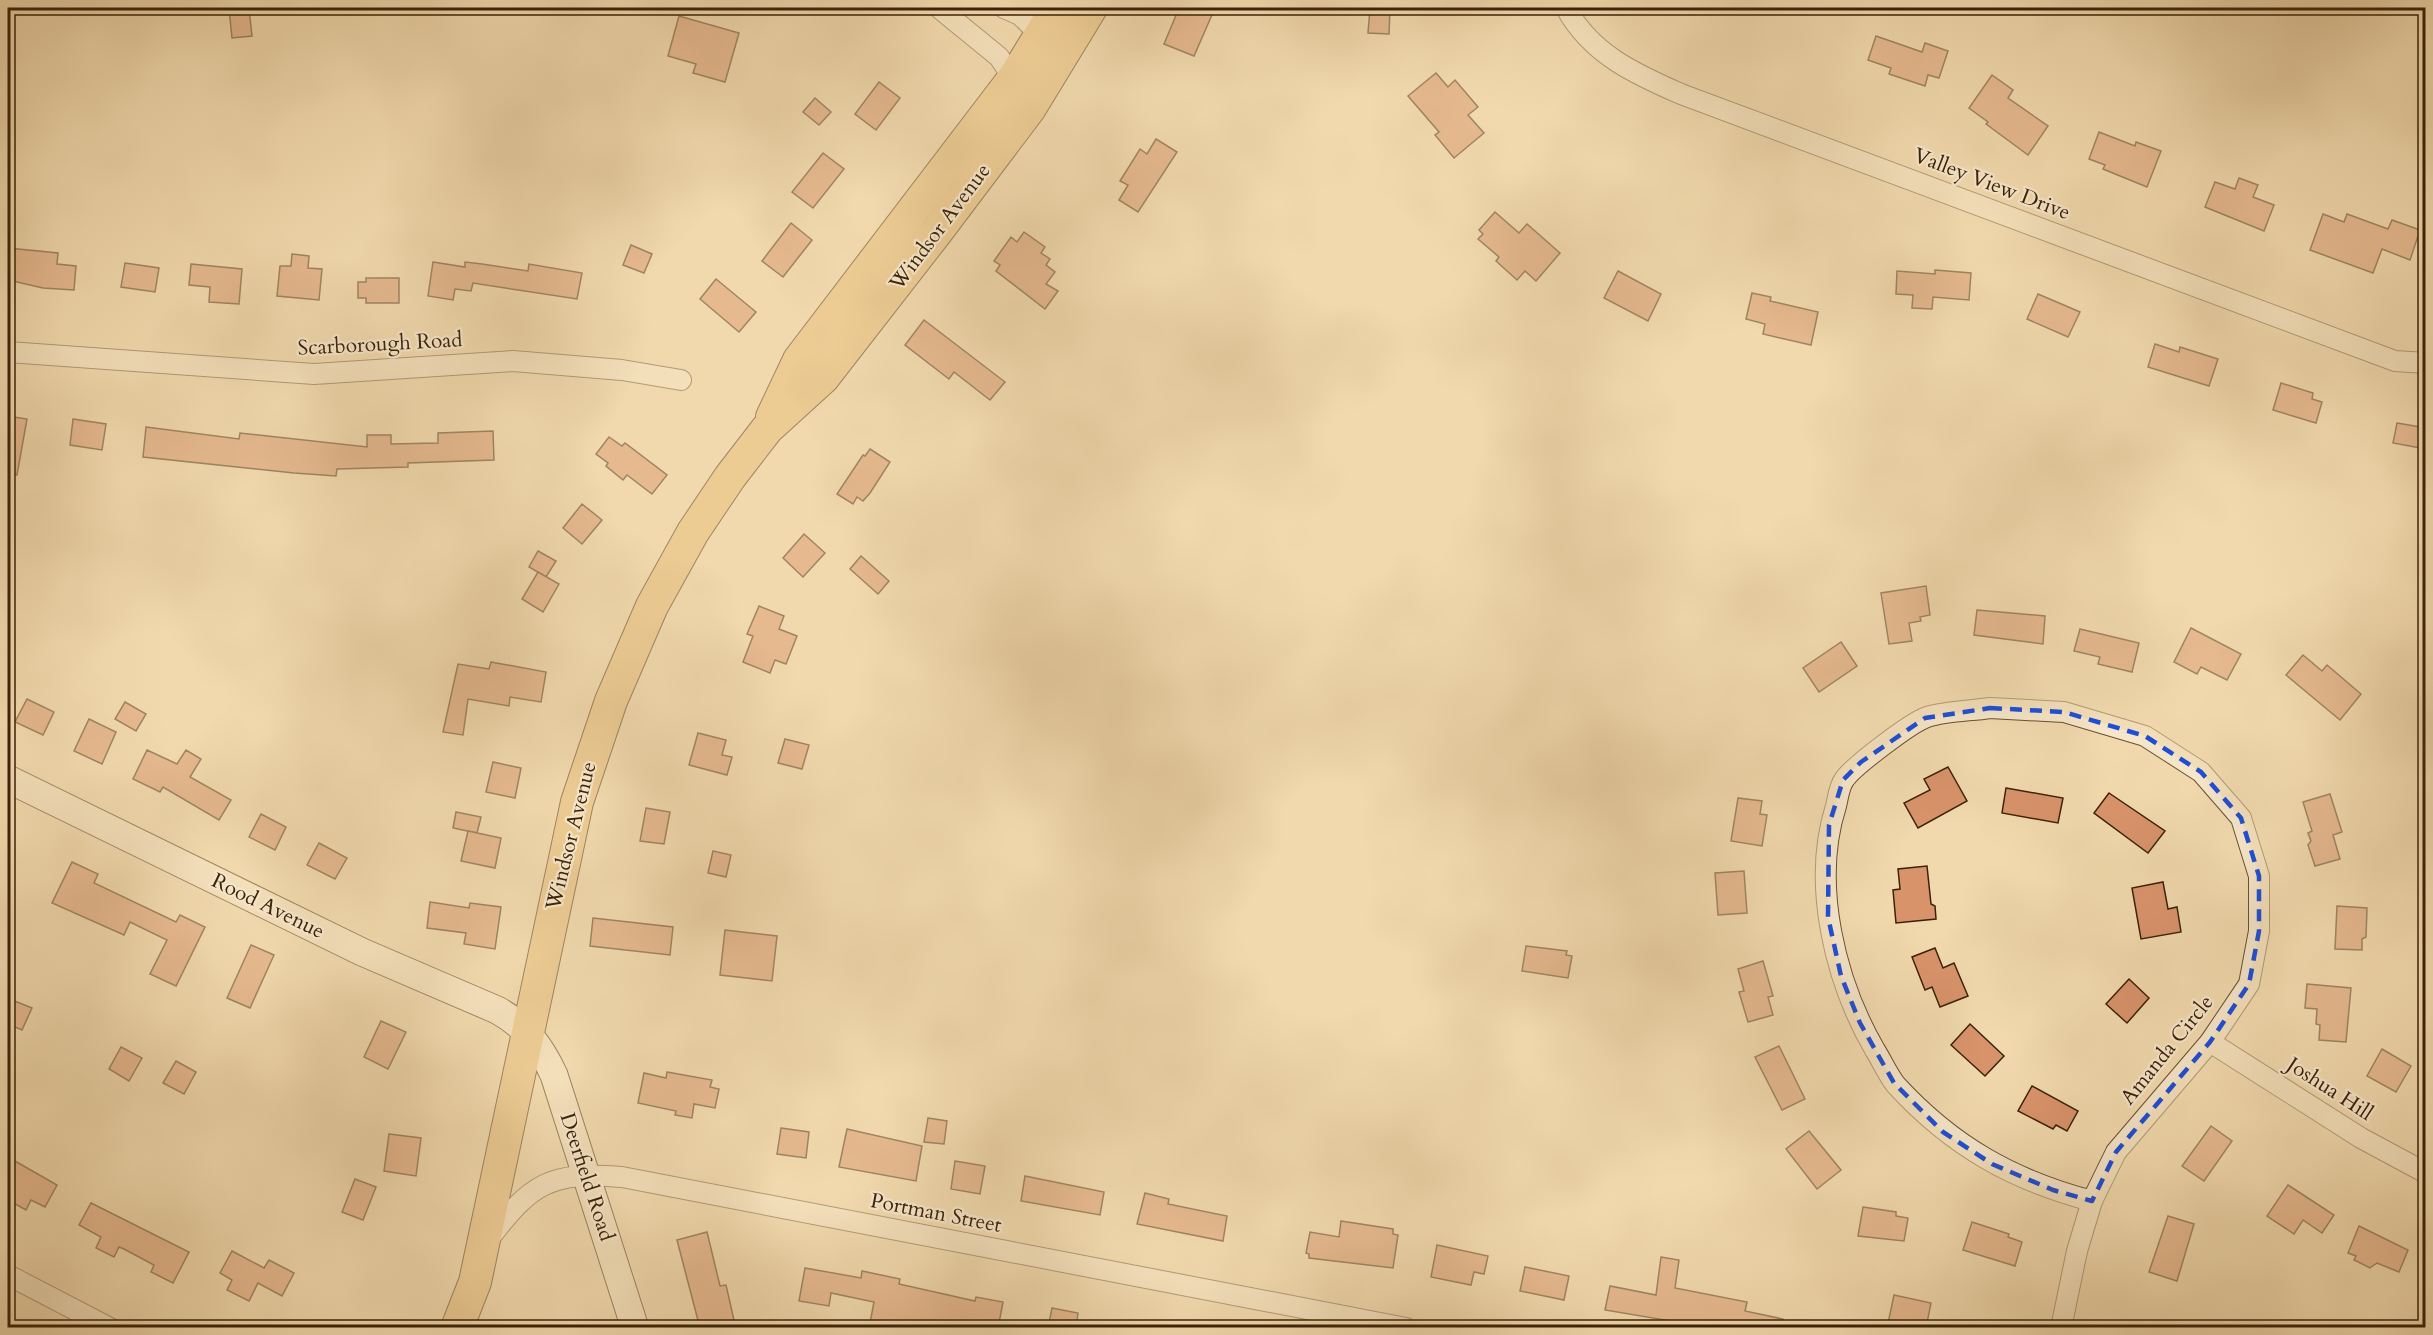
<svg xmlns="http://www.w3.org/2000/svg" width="2433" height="1335" viewBox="0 0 2433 1335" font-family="Cardo,serif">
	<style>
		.building { fill: #d9936b; stroke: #3a2209; stroke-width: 1.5 }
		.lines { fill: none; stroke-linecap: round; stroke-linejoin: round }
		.street-casing { stroke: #685032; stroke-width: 22 }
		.secondary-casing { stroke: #3a2209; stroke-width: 29 }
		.primary-casing { stroke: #3a2209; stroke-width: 34 }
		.street { stroke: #f6e6ca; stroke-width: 20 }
		.secondary { stroke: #f6e6ca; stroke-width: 27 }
		.primary { stroke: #e8bc76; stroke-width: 32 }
		.marked { fill: none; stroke: #1d4ed8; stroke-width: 4.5; stroke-dasharray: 12 8; stroke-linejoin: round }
		.labels { text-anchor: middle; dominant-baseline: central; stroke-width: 4.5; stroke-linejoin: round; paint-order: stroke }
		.street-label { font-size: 21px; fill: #3a2209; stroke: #f6e6ca }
	</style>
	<rect width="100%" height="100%" fill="#f1d9ad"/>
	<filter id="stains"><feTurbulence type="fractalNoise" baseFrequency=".00333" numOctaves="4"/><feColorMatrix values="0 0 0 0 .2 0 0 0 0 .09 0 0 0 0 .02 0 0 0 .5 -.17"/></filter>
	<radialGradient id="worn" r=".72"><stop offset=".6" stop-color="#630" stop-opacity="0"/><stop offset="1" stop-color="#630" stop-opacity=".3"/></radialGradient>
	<g class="building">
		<polygon points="249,8 252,36 232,38 229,9"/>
		<polygon points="1179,8 1215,8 1194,56 1164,44"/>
		<polygon points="1370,8 1390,8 1389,34 1368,33"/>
		<polygon points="679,16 739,33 725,82 693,73 696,64 668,56"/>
		<polygon points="1876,36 1922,52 1925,43 1948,51 1939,78 1928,75 1925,86 1889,74 1891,68 1868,60"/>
		<polygon points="1436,73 1448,87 1455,80 1478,107 1468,115 1484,133 1454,158 1435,135 1439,132 1408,96"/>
		<polygon points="1992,75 2013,90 2008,98 2048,126 2028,155 1986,124 1988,122 1969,108"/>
		<polygon points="879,82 900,98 876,130 855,114"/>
		<polygon points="815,98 831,112 819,125 803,112"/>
		<polygon points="2099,132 2135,146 2136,142 2161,151 2147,187 2103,169 2105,165 2089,159"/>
		<polygon points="1156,139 1177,152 1138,212 1119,200 1128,185 1120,181 1140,149 1147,154"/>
		<polygon points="823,153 844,169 813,208 792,192"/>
		<polygon points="2239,178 2258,185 2253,197 2274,205 2264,231 2205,207 2215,182 2235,189"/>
		<polygon points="1495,212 1519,233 1527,224 1560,253 1536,281 1525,271 1517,280 1496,261 1499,257 1478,239 1483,234 1479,230"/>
		<polygon points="2323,214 2344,222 2347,214 2388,229 2392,220 2420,230 2410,260 2382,249 2373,273 2310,250"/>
		<polygon points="791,223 812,240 783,277 762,261"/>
		<polygon points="1024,232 1045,247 1041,253 1050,259 1046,265 1055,272 1046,284 1058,291 1045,309 996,271 1000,265 994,261 1011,237 1017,242"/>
		<polygon points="631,245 652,254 644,273 623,265"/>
		<polygon points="8,248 58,253 57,264 76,266 74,290 43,288 8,280"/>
		<polygon points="292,254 309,256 308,268 322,269 319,300 277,296 280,266 291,266"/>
		<polygon points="433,262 465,267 465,262 482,264 528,271 529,264 582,273 577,299 473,283 471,291 455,289 453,300 428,296"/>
		<polygon points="125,263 159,268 155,292 121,287"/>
		<polygon points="191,264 242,269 239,304 209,302 210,287 189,285"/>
		<polygon points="1935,270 1971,273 1969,300 1933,297 1932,309 1912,308 1913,295 1896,294 1897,271 1935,274"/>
		<polygon points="1618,271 1661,294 1648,321 1604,298"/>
		<polygon points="366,278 399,278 399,303 366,303 366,298 358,298 358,282 366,282"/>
		<polygon points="716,279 756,312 739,332 700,299"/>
		<polygon points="1752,293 1771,297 1770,301 1818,312 1811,345 1763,334 1765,324 1746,319"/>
		<polygon points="2038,294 2080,312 2068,337 2027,319"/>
		<polygon points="924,320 1005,382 990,400 954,372 949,379 905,345"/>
		<polygon points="2155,344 2179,352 2180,347 2218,359 2209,386 2148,367"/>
		<polygon points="2281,383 2313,393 2312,399 2322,402 2316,423 2273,410"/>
		<polygon points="8,416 27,419 17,475 8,474"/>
		<polygon points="73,419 106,424 102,450 70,445"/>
		<polygon points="2397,423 2426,428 2426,449 2393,443"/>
		<polygon points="146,427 239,439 240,433 367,447 367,435 391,435 391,444 438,443 438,433 493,431 494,460 408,463 408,467 337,469 336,476 294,473 143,457"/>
		<polygon points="609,437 622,446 625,443 667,475 652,494 627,475 623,480 606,466 608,463 596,454"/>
		<polygon points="870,449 890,462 870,493 863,501 857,497 853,504 837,494 863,455 865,456"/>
		<polygon points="582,504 602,520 582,544 563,528"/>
		<polygon points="804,534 825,553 803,577 783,558"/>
		<polygon points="538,551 556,561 546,577 529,567"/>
		<polygon points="861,556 889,581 878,594 850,569"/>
		<polygon points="538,572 559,584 543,612 522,599"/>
		<polygon points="1926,586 1930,615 1920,617 1921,621 1909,623 1912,641 1889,644 1881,593"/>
		<polygon points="759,606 784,616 779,629 797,636 786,664 775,660 770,673 743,662 753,636 747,634"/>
		<polygon points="1977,610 2045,616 2043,644 1974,635"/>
		<polygon points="2191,628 2241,654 2227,680 2201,667 2197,674 2174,662"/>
		<polygon points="2080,629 2139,643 2132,672 2098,664 2100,657 2074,651"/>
		<polygon points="1841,642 1857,666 1819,692 1803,668"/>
		<polygon points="2303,655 2322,671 2327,665 2361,694 2340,720 2286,675"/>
		<polygon points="491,662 546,672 541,702 510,697 509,706 468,699 463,735 443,732 458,664 489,669"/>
		<polygon points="27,699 54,712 43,735 15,722"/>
		<polygon points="125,702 146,714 136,731 115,719"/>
		<polygon points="89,719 116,732 102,764 74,751"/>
		<polygon points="698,733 726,740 722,755 732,757 727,775 689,765"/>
		<polygon points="785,739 809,745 802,769 778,763"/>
		<polygon points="147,750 177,764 186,750 201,759 190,777 231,800 219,820 163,787 160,792 133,779"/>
		<polygon points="493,762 521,768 515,798 486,792"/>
		<polygon points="1948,767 1967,801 1918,828 1904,803 1930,790 1924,779"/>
		<polygon points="2006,788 2063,798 2058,823 2002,813"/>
		<polygon points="2109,793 2165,831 2148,853 2094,813"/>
		<polygon points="2330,794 2342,832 2333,835 2340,859 2315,866 2308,845 2311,841 2308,833 2312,831 2303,802"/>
		<polygon points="1738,798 1762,801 1760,814 1767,815 1762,846 1731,841"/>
		<polygon points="646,808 670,812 664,844 640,841"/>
		<polygon points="456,812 481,817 477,833 453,828"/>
		<polygon points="261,814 286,827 275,850 249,837"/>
		<polygon points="468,831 501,838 495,868 461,861"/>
		<polygon points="319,843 347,858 335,879 307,865"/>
		<polygon points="713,851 731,855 726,877 708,873"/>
		<polygon points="72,862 98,874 94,883 176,922 180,915 205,927 176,986 150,974 167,940 130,922 124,935 52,903"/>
		<polygon points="1927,866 1931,904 1935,906 1936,919 1896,923 1893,890 1900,889 1898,869"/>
		<polygon points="1744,871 1747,913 1718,915 1715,873"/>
		<polygon points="2163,882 2168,909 2177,907 2181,932 2141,939 2132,888"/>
		<polygon points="430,902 469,908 470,903 501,907 495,949 464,944 466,933 427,928"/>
		<polygon points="2337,906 2367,908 2366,937 2362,939 2362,950 2335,949"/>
		<polygon points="593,918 673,927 670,955 590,946"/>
		<polygon points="725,930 777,936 772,981 720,975"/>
		<polygon points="251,945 274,955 250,1008 227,998"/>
		<polygon points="1526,946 1567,951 1566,955 1572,956 1568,978 1522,971"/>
		<polygon points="1935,948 1943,968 1954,963 1968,996 1940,1007 1932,987 1925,990 1912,957"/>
		<polygon points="1763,961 1773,996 1768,997 1773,1015 1748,1022 1739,992 1744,991 1738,969"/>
		<polygon points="2129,979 2149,998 2127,1023 2106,1004"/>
		<polygon points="2307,984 2351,988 2346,1042 2319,1040 2320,1025 2316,1024 2317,1009 2305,1008"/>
		<polygon points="12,1000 32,1008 22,1030 8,1024 8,1010"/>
		<polygon points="381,1021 406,1032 388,1069 364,1057"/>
		<polygon points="1970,1024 2004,1056 1985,1076 1951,1045"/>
		<polygon points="1779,1046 1805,1099 1782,1110 1755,1057"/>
		<polygon points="121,1047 142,1058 129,1081 109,1069"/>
		<polygon points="2382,1049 2411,1066 2396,1092 2367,1076"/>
		<polygon points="176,1061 196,1072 184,1094 163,1083"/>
		<polygon points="667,1072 712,1080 710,1087 719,1089 715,1108 694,1104 692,1118 675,1115 676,1111 638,1103 644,1073 666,1078"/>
		<polygon points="2032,1086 2078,1111 2067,1131 2056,1125 2053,1129 2018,1111"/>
		<polygon points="928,1118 947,1121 944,1144 924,1142"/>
		<polygon points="2211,1126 2232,1141 2204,1181 2182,1166"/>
		<polygon points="781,1128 809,1132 806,1158 777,1154"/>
		<polygon points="847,1129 922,1146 916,1181 839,1167"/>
		<polygon points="1809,1131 1841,1170 1817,1189 1786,1149"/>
		<polygon points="389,1134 421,1138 416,1176 384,1171"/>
		<polygon points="8,1157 57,1185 45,1207 31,1200 26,1210 8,1200"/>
		<polygon points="955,1161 985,1166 980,1194 951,1189"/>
		<polygon points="1025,1176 1104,1192 1100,1215 1021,1201"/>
		<polygon points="355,1179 376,1187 363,1220 342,1212"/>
		<polygon points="2288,1185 2334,1215 2322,1233 2303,1220 2294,1234 2267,1216"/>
		<polygon points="1145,1193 1169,1199 1168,1204 1227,1216 1223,1241 1137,1224"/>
		<polygon points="91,1203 189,1252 173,1283 151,1272 154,1265 124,1249 119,1247 114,1257 96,1248 101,1237 79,1225"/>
		<polygon points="1863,1207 1896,1212 1896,1216 1908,1218 1904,1241 1858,1236"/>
		<polygon points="2168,1216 2194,1224 2177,1281 2149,1272"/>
		<polygon points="1341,1221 1393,1229 1393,1234 1398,1235 1393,1268 1309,1258 1309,1254 1306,1253 1310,1232 1339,1237"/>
		<polygon points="1972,1222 2009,1234 2008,1237 2022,1242 2015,1266 1963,1250"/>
		<polygon points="2359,1226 2408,1250 2399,1272 2377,1263 2370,1268 2354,1260 2356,1256 2348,1253"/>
		<polygon points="707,1232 720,1286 726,1285 734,1320 700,1328 677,1240"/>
		<polygon points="1437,1245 1488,1256 1484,1274 1474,1272 1471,1285 1431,1277"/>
		<polygon points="232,1251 264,1268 269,1260 294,1273 282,1296 258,1283 249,1301 227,1290 232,1280 220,1273"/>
		<polygon points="1661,1257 1679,1260 1675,1288 1747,1302 1745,1311 1783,1319 1782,1328 1712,1328 1605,1310 1610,1286 1656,1295"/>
		<polygon points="1525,1267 1569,1276 1564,1300 1520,1291"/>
		<polygon points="805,1268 861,1278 862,1271 900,1279 899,1284 975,1301 976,1297 1003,1302 998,1328 919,1328 899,1323 898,1328 869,1328 874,1302 831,1293 829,1306 799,1301"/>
		<polygon points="1894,1295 1931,1303 1926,1328 1887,1328"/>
		<polygon points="1052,1308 1078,1313 1076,1328 1048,1328"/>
	</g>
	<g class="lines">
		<g class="street-casing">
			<g id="street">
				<polyline points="939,8 999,57 1019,87"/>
				<polyline points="1004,8 1020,15 1048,42"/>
				<path d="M 1566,8 C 1591,54 1635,74 1681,94 L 2395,361 L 2426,363"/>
				<polyline points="8,352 314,374 513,361 622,370 681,380"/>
				<path d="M 1990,708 L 2064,712 L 2145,736 L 2201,772 L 2241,818 L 2259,876 L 2259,931 L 2249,984 L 2210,1042 L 2116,1152 L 2092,1201 C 2012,1180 1952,1146 1896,1085 C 1888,1075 1882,1061 1875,1050 C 1835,981 1811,884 1836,806 C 1838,798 1839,787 1844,780 C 1852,767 1912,722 1927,717 C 1946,711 1970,711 1990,708 Z"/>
				<polyline points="2210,1042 2361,1138 2426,1173"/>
				<path d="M 488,1240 C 531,1184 549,1171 622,1177 L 1406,1328"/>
				<polyline points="8,1275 110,1328"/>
				<polyline points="2061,1328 2077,1251 2092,1201"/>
			</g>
		</g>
		<g class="secondary-casing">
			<path id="secondary" d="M 8,779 L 362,952 L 497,1010 C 525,1025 541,1047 554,1075 L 635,1328"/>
		</g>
		<g class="primary-casing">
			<g id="primary">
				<polyline points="772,417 799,360 1014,78 1057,8"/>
				<polyline points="457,1328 475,1282 577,802 611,701 652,606 693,532 730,477 767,429 823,378 938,230 1030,108 1091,8"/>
			</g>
		</g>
		<use href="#street" class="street"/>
		<use href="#secondary" class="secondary"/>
		<use href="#primary" class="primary"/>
	</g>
	<path d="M0 0H2433V1335H0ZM 1990,708 L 2064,712 L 2145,736 L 2201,772 L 2241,818 L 2259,876 L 2259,931 L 2249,984 L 2210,1042 L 2116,1152 L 2092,1201 L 2053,1190 L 1992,1164 L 1943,1132 L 1894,1083 L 1860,1023 L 1841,976 L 1828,917 L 1829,825 L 1843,780 L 1861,762 L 1925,718 Z" fill="#f1d9ad" fill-opacity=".55" fill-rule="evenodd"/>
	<path class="marked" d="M 1990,708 L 2064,712 L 2145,736 L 2201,772 L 2241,818 L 2259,876 L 2259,931 L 2249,984 L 2210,1042 L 2116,1152 L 2092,1201 L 2053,1190 L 1992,1164 L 1943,1132 L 1894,1083 L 1860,1023 L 1841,976 L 1828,917 L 1829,825 L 1843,780 L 1861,762 L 1925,718 Z"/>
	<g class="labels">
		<g class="street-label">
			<text transform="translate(1992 184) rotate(21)">Valley View Drive</text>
			<text transform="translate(940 227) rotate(-53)">Windsor Avenue</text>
			<text transform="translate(380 344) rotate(-3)">Scarborough Road</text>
			<text transform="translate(571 836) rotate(-76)">Windsor Avenue</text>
			<text transform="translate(268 906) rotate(26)">Rood Avenue</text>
			<text transform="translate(2167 1050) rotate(-51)">Amanda Circle</text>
			<text transform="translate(2330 1089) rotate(33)">Joshua Hill</text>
			<text transform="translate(587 1177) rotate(72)">Deerfield Road</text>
			<text transform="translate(936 1213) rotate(11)">Portman Street</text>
		</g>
	</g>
	<rect width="2433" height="1335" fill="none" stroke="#f1d9ad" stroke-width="30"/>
	<rect x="9" y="9" width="2415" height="1317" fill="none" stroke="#3a2209" stroke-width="3"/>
	<rect x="15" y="15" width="2403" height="1305" fill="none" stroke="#3a2209" stroke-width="1.5"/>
	<rect width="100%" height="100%" filter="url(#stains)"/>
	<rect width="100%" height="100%" fill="url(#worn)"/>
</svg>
